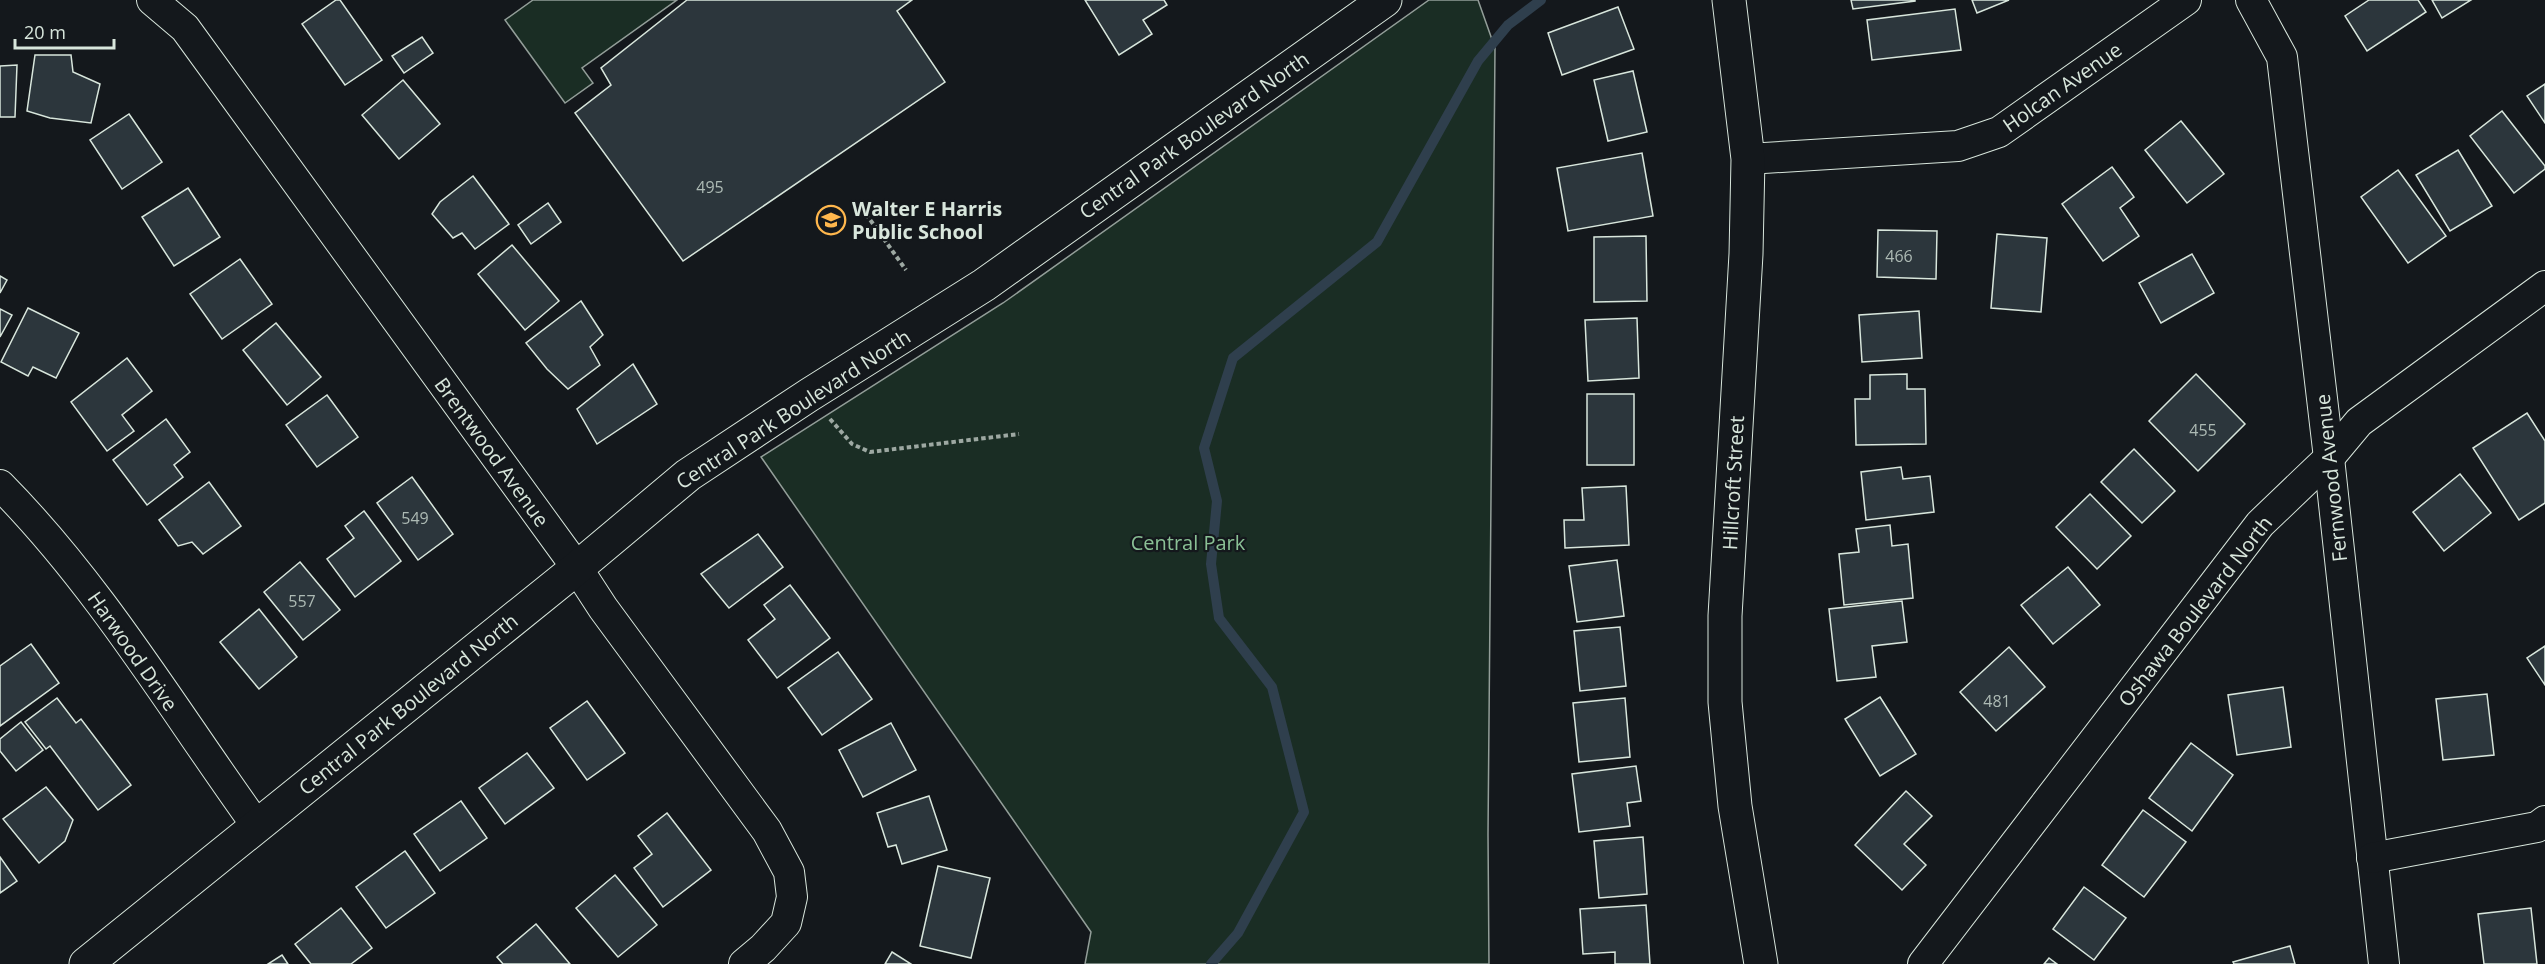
<svg xmlns="http://www.w3.org/2000/svg" width="2545" height="964" viewBox="0 0 2545 964" font-family="'Open Sans',sans-serif">
	<style>
		.park { fill: #1a2d24; stroke: #939e99; stroke-width: 1.5 }
		.lines { fill: none; stroke-linecap: round; stroke-linejoin: round }
		.stream { stroke: #2f3f4d; stroke-width: 10 }
		.building { fill: #2c363c; stroke: #d8e6dc; stroke-width: 1.5 }
		.minor-casing { stroke: #d8e6dc; stroke-width: 32 }
		.tertiary-casing { stroke: #d8e6dc; stroke-width: 35 }
		.path { stroke: #9da8a2; stroke-width: 4; stroke-dasharray: 4.5 3; stroke-linecap: butt }
		.minor { stroke: #14181c; stroke-width: 30 }
		.tertiary { stroke: #14181c; stroke-width: 33 }
		.labels { text-anchor: middle; dominant-baseline: central; stroke-width: 4.5; stroke-linejoin: round; paint-order: stroke }
		.number-label { font-size: 16px; fill: #adbab4 }
		.street-label { font-size: 20px; fill: #d8e6dc; stroke: #14181c }
		.poi-label { font-size: 20px; font-weight: bold; fill: #d8e6dc; stroke: #14181c; text-anchor: start }
		.park-label { font-size: 20px; fill: #8ac095; stroke: #14181c }
	</style>
	<rect width="100%" height="100%" fill="#14181c"/>
	<g class="park">
		<polygon points="533,0 677,0 582,68 593,83 565,103 505,20"/>
		<polygon points="1429,0 1478,0 1495,48 1488,834 1489,964 1085,964 1091,932 761,457 1003,303"/>
	</g>
	<g class="lines">
		<polyline class="stream" points="1211,964 1238,933 1304,812 1272,687 1219,618 1211,564 1217,501 1204,448 1233,358 1377,242 1478,61 1508,25 1541,0"/>
	</g>
	<g class="building">
		<polygon points="336,0 340,0 382,60 345,85 302,24"/>
		<polygon points="687,0 912,0 897,11 945,82 683,261 575,113 611,85 601,68"/>
		<polygon points="1085,0 1164,0 1167,5 1143,20 1152,34 1119,55"/>
		<polygon points="1851,0 1915,0 1915,1 1853,9"/>
		<polygon points="1972,0 2009,0 1977,13"/>
		<polygon points="2369,0 2418,0 2426,12 2367,51 2345,16"/>
		<polygon points="2432,0 2471,0 2442,18"/>
		<polygon points="1618,7 1634,49 1562,75 1548,33"/>
		<polygon points="1955,9 1961,50 1872,60 1867,20"/>
		<polygon points="422,37 433,53 404,73 392,56"/>
		<polygon points="35,55 71,55 73,72 100,84 91,123 50,118 27,111"/>
		<polygon points="17,65 15,117 0,117 0,66"/>
		<polygon points="1633,71 1647,132 1608,141 1594,80"/>
		<polygon points="403,80 440,124 399,159 362,115"/>
		<polygon points="2545,84 2545,123 2527,96"/>
		<polygon points="2502,111 2545,166 2545,169 2514,193 2470,136"/>
		<polygon points="129,114 162,162 122,189 90,140"/>
		<polygon points="2181,121 2224,174 2187,203 2145,150"/>
		<polygon points="2458,150 2492,206 2450,231 2416,175"/>
		<polygon points="1642,153 1653,216 1568,231 1557,168"/>
		<polygon points="2112,167 2134,197 2120,208 2139,236 2103,261 2062,204"/>
		<polygon points="2398,170 2446,236 2408,263 2361,197"/>
		<polygon points="473,176 509,224 475,249 462,233 453,238 432,214 440,202"/>
		<polygon points="188,188 220,237 174,266 142,217"/>
		<polygon points="548,203 561,222 531,244 518,225"/>
		<polygon points="1878,230 1937,231 1936,279 1877,277"/>
		<polygon points="1997,234 2047,238 2041,312 1991,308"/>
		<polygon points="1646,236 1647,301 1594,302 1594,237"/>
		<polygon points="512,245 559,301 525,330 478,274"/>
		<polygon points="2192,254 2214,293 2161,323 2139,283"/>
		<polygon points="240,259 272,304 222,339 190,294"/>
		<polygon points="0,276 7,280 0,293"/>
		<polygon points="581,301 603,335 590,347 600,365 568,389 547,369 526,343"/>
		<polygon points="28,308 79,333 56,378 33,367 28,376 1,362"/>
		<polygon points="0,309 12,315 0,337"/>
		<polygon points="1919,311 1922,358 1862,362 1859,315"/>
		<polygon points="1637,318 1639,378 1588,381 1585,320"/>
		<polygon points="276,323 321,377 287,405 243,350"/>
		<polygon points="127,358 152,391 122,415 134,431 107,451 71,402"/>
		<polygon points="633,364 657,404 597,444 577,409"/>
		<polygon points="1907,374 1907,389 1925,389 1926,444 1856,445 1855,399 1870,399 1870,375"/>
		<polygon points="2196,374 2245,424 2198,471 2149,421"/>
		<rect x="1587" y="394" width="47" height="71"/>
		<polygon points="327,395 358,437 317,467 286,425"/>
		<polygon points="2527,413 2545,441 2545,503 2519,520 2473,448"/>
		<polygon points="166,419 190,452 174,465 183,477 147,505 113,460"/>
		<polygon points="2134,449 2175,491 2142,523 2101,482"/>
		<polygon points="1901,467 1903,479 1930,476 1934,512 1866,520 1861,472"/>
		<polygon points="2460,474 2491,513 2444,551 2413,512"/>
		<polygon points="412,477 453,534 418,560 377,503"/>
		<polygon points="209,482 241,526 203,554 192,542 178,546 159,520"/>
		<polygon points="1626,486 1629,545 1565,548 1564,520 1584,520 1582,488"/>
		<polygon points="2090,494 2131,536 2097,569 2056,527"/>
		<polygon points="364,511 401,561 355,597 327,559 354,538 345,526"/>
		<polygon points="1890,525 1892,546 1908,544 1913,598 1844,605 1839,554 1859,552 1856,529"/>
		<polygon points="758,534 783,567 729,608 701,574"/>
		<polygon points="1617,560 1624,616 1577,622 1569,566"/>
		<polygon points="300,562 340,610 303,640 264,592"/>
		<polygon points="2068,567 2100,605 2053,644 2021,605"/>
		<polygon points="790,585 830,638 777,678 748,640 775,619 764,605"/>
		<polygon points="1902,601 1907,642 1872,646 1876,677 1837,681 1829,609"/>
		<polygon points="259,609 297,657 259,689 220,642"/>
		<polygon points="1620,627 1626,686 1580,691 1574,631"/>
		<polygon points="31,644 59,683 0,726 0,666"/>
		<polygon points="2545,646 2545,685 2527,658"/>
		<polygon points="2009,647 2045,687 1996,731 1960,692"/>
		<polygon points="838,652 872,699 822,735 788,688"/>
		<polygon points="2283,687 2291,747 2237,755 2228,695"/>
		<polygon points="2487,694 2494,755 2443,760 2436,699"/>
		<polygon points="1880,697 1916,754 1880,776 1845,719"/>
		<polygon points="57,698 76,723 81,719 131,785 98,810 50,746 46,749 25,722"/>
		<polygon points="1625,698 1630,757 1579,762 1573,703"/>
		<polygon points="587,701 625,753 587,780 550,728"/>
		<polygon points="21,722 43,750 16,771 0,751 0,739"/>
		<polygon points="891,723 916,770 863,797 839,750"/>
		<polygon points="2191,743 2233,775 2192,831 2149,798"/>
		<polygon points="527,753 554,788 505,824 479,788"/>
		<polygon points="1636,766 1641,801 1627,803 1630,826 1579,832 1572,774"/>
		<polygon points="46,787 73,820 65,841 39,863 3,819"/>
		<polygon points="1906,791 1932,816 1904,844 1926,865 1902,890 1855,845"/>
		<polygon points="929,796 947,850 902,864 896,845 888,847 877,813"/>
		<polygon points="461,801 487,838 440,871 414,834"/>
		<polygon points="2143,810 2186,842 2144,897 2102,865"/>
		<polygon points="667,813 711,870 663,907 634,868 652,854 638,836"/>
		<polygon points="1643,837 1647,894 1599,898 1594,841"/>
		<polygon points="405,851 435,893 386,928 356,887"/>
		<polygon points="0,857 17,881 0,893"/>
		<polygon points="938,866 990,878 971,958 920,946"/>
		<polygon points="615,875 657,925 618,957 576,908"/>
		<polygon points="2084,887 2126,918 2094,960 2053,929"/>
		<polygon points="1646,905 1650,964 1615,964 1615,952 1583,954 1580,909"/>
		<polygon points="341,908 372,948 351,964 311,964 295,944"/>
		<polygon points="2531,908 2537,964 2484,964 2478,914"/>
		<polygon points="536,924 570,964 503,964 497,957"/>
		<polygon points="2290,946 2295,964 2234,964 2233,962"/>
		<polygon points="892,952 911,964 885,964"/>
		<polygon points="282,955 288,964 268,964"/>
		<polygon points="2049,958 2057,964 2044,964"/>
	</g>
	<g class="lines">
		<g class="minor-casing">
			<g id="minor">
				<polyline points="152,0 185,28 577,568 603,608 767,831 789,872 792,897 786,923 763,948 744,964"/>
				<polyline points="2251,0 2282,57 2329,458 2384,964"/>
				<polyline points="1748,159 1958,146 1999,132 2186,0"/>
				<path d="M 0,485 C 100,586 174,711 257,826"/>
				<polyline points="2372,858 2537,827 2545,821"/>
				<polyline points="1923,964 2260,524 2329,458 2359,422 2545,286"/>
			</g>
		</g>
		<g class="tertiary-casing">
			<g id="tertiary">
				<polyline points="1729,0 1748,159 1746,254 1725,616 1725,702 1735,806 1761,964"/>
				<polyline points="86,964 577,568 688,475 809,395 984,285 1385,0"/>
			</g>
		</g>
		<g class="path">
			<polyline points="866,214 906,270"/>
			<polyline points="830,419 852,444 870,452 1019,434"/>
		</g>
		<use href="#minor" class="minor"/>
		<use href="#tertiary" class="tertiary"/>
	</g>
	<defs>
		<g id="school-ring" transform="scale(1.5)"><circle r="9.5" fill="#14181c" stroke="#ffb74d" stroke-width="1.5"/><path d="M0-5L7-2L0 1L-7-2ZM-4 1L0 2.5L4 1V4Q0 6-4 4Z" fill="#ffb74d"/></g>
	</defs>
	<g fill-rule="evenodd">
		<use href="#school-ring" x="831" y="220"/>
	</g>
	<g class="labels">
		<g class="number-label">
			<text x="710" y="187">495</text>
			<text x="1899" y="256">466</text>
			<text x="2203" y="430">455</text>
			<text x="415" y="518">549</text>
			<text x="302" y="601">557</text>
			<text x="1997" y="701">481</text>
		</g>
		<g class="street-label">
			<text transform="translate(2062 87) rotate(-35)">Holcan Avenue</text>
			<text transform="translate(1194 135) rotate(-35)">Central Park Boulevard North</text>
			<text transform="translate(793 409) rotate(-33)">Central Park Boulevard North</text>
			<text transform="translate(492 452) rotate(54)">Brentwood Avenue</text>
			<text transform="translate(2331 478) rotate(-96)">Fernwood Avenue</text>
			<text transform="translate(1733 483) rotate(-87)">Hillcroft Street</text>
			<text transform="translate(2195 611) rotate(-52)">Oshawa Boulevard North</text>
			<text transform="translate(133 651) rotate(55)">Harwood Drive</text>
			<text transform="translate(408 704) rotate(-39)">Central Park Boulevard North</text>
		</g>
		<g class="poi-label">
			<text x="852" y="208">Walter E Harris<tspan x="852" dy="23">Public School</tspan></text>
		</g>
		<g class="park-label">
			<text x="1188" y="542">Central Park</text>
		</g>
	</g>
	<path d="M15 39v9h99v-9" fill="none" stroke="#d8e6dc" stroke-width="3"/>
	<text x="24" y="39" font-size="18" fill="#d8e6dc" stroke="#14181c" stroke-width="4.5" paint-order="stroke">20 m</text>
</svg>
